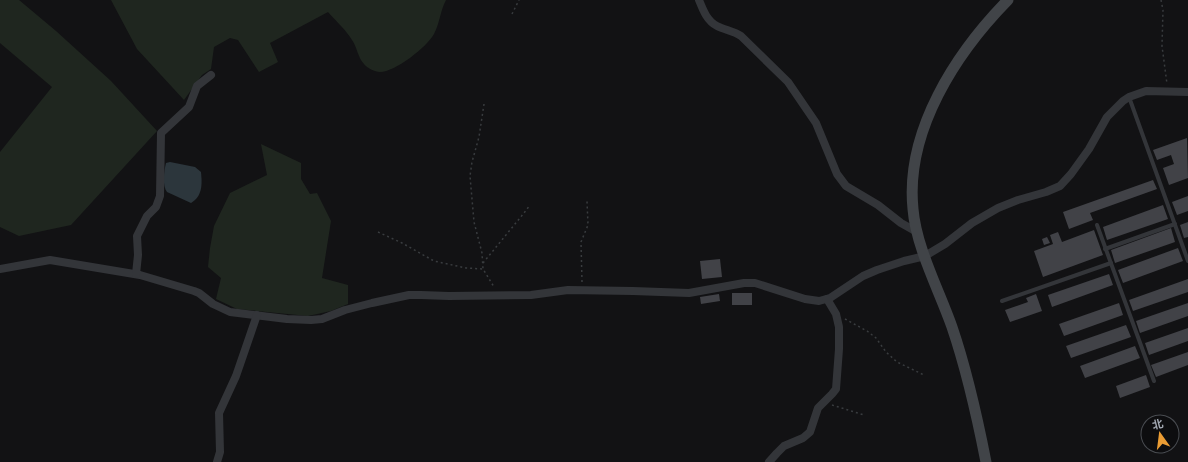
<svg xmlns="http://www.w3.org/2000/svg" width="1188" height="462" viewBox="0 0 1188 462" font-family="Karla,'Noto Sans SC',sans-serif">
	<style>
		.green { fill: #1f261f }
		.water { fill: #2c363c }
		.building { fill: #414247 }
		.lines { fill: none; stroke-linecap: round; stroke-linejoin: round }
		.path { stroke: #393c3f; stroke-width: 1.5; stroke-dasharray: 2 3; stroke-linecap: butt }
		.lane { stroke: #333539; stroke-width: 4 }
		.street { stroke: #333539; stroke-width: 8 }
		.secondary { stroke: #414448; stroke-width: 11 }
	</style>
	<rect width="100%" height="100%" fill="#121214"/>
	<g class="green">
		<polygon points="0,0 19,0 56,31 111,81 157,131 71,225 19,236 0,227 0,152 52,87 0,43"/>
		<path d="M 111,0 L 446,0 C 440,11 440,23 434,34 C 427,47 395,72 380,72 C 375,72 367,68 364,64 C 358,58 357,47 352,40 C 346,30 336,21 328,12 L 270,43 L 278,62 L 259,72 L 238,40 L 230,38 L 214,47 L 211,69 L 202,75 L 184,100 L 137,49 Z"/>
		<polygon points="261,144 301,163 301,179 310,194 317,193 331,221 322,278 348,285 348,304 331,311 308,316 237,309 216,299 221,278 208,267 210,248 214,226 230,193 267,175"/>
	</g>
	<path class="water" d="M 170,162 L 195,167 L 201,172 C 202,183 203,196 191,203 L 167,192 C 162,186 164,171 166,163 Z"/>
	<g class="building">
		<polygon points="1187,138 1188,178 1169,185 1163,168 1174,164 1171,155 1157,160 1153,150"/>
		<polygon points="1153,180 1157,189 1090,213 1093,220 1069,229 1063,212"/>
		<polygon points="1188,196 1188,211 1177,215 1172,202"/>
		<polygon points="1163,205 1168,219 1107,240 1103,227"/>
		<polygon points="1188,222 1188,237 1184,238 1180,225"/>
		<polygon points="1171,228 1175,242 1115,263 1111,250"/>
		<polygon points="1094,230 1103,255 1043,277 1034,251 1053,244 1050,235 1058,232 1062,242"/>
		<polygon points="1047,237 1050,243 1044,245 1042,239"/>
		<polygon points="1178,248 1183,261 1123,283 1118,270"/>
		<polygon points="720,259 722,277 702,279 700,261"/>
		<polygon points="1109,274 1113,285 1052,307 1048,295"/>
		<polygon points="1188,279 1188,292 1133,311 1129,300"/>
		<rect x="732" y="293" width="20" height="12"/>
		<polygon points="719,294 720,301 701,304 700,297"/>
		<polygon points="1036,294 1042,311 1010,322 1005,310 1028,302 1026,298"/>
		<polygon points="1119,303 1123,315 1064,336 1059,324"/>
		<polygon points="1188,303 1188,316 1140,333 1136,321"/>
		<polygon points="1126,325 1131,337 1071,358 1066,346"/>
		<polygon points="1188,328 1188,341 1149,355 1145,343"/>
		<polygon points="1135,346 1140,358 1085,378 1080,366"/>
		<polygon points="1188,352 1188,365 1156,377 1151,365"/>
		<polygon points="1146,375 1150,387 1120,398 1116,386"/>
	</g>
	<g class="lines">
		<g class="path">
			<polyline points="1161,0 1163,10 1162,46 1167,84"/>
			<polyline points="512,14 519,0"/>
			<polyline points="484,104 479,137 472,162 470,176 474,222 482,253 483,269 494,287"/>
			<polyline points="378,232 402,243 434,261 466,268 483,269"/>
			<polyline points="483,263 524,213 530,205"/>
			<polyline points="582,282 581,242 588,225 587,201"/>
			<polyline points="845,319 867,331 876,338 886,352 897,362 924,375"/>
			<polyline points="832,405 864,415"/>
		</g>
		<g class="lane">
			<polyline points="1129,97 1188,261"/>
			<polyline points="1097,225 1154,381"/>
			<polyline points="1105,249 1175,224"/>
			<polyline points="1002,301 1111,263"/>
		</g>
		<g class="street">
			<path d="M 699,0 C 703,10 707,21 717,26 C 725,30 734,31 741,36 L 788,82 L 816,123 L 837,174 L 846,186 L 878,205 L 901,223 L 917,232"/>
			<polyline points="0,269 50,260 140,275 194,291 199,293 213,304 230,312 287,319 311,320 322,319 345,310 372,303 409,295 421,295 449,296 531,295 568,290 633,291 689,293 744,283 755,283 805,299 819,301 830,298 863,276 877,270 904,261 925,256 945,244 972,223 998,208 1018,200 1046,192 1060,186 1071,174 1089,149 1107,117 1123,101 1129,97 1146,91 1188,92"/>
			<polyline points="136,274 138,255 137,236 147,216 156,207 160,196 161,133 189,107 197,86 211,75"/>
			<polyline points="217,462 220,452 219,413 236,376 257,315"/>
			<polyline points="769,462 777,453 784,446 803,438 810,432 818,408 832,394 836,389 839,349 839,327 836,314 827,299"/>
		</g>
		<path class="secondary" d="M 986,462 C 977,416 967,371 952,327 C 939,290 916,247 913,209 C 905,131 956,53 1008,0"/>
	</g>
	<g transform="translate(1160 434) rotate(346)"><circle r="19" fill="#0d0d0f" stroke="#494c51"/>
	<path d="M0-3L7 15L0 10L-7 15Z" fill="#ea9c34"/>
	<text y="-6" font-size="11" font-weight="bold" text-anchor="middle" fill="#a4aab4">北</text>
	</g>
</svg>
